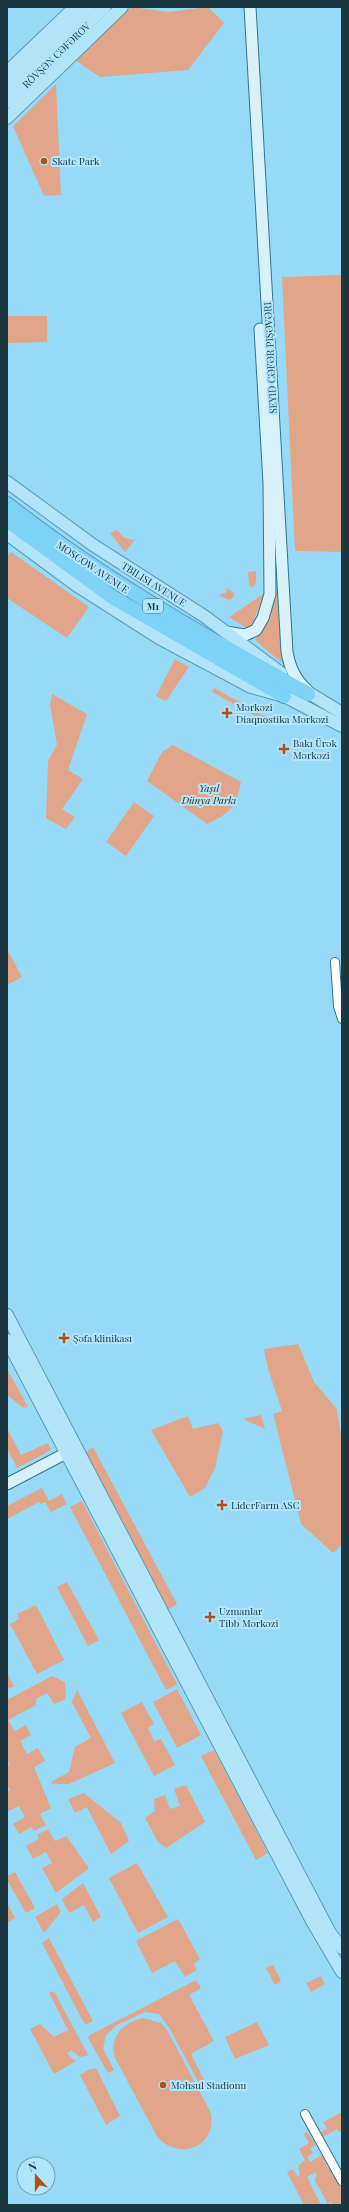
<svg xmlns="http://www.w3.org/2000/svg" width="349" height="2212" viewBox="0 0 349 2212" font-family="'Playfair Display',serif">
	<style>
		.green { fill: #e1a689 }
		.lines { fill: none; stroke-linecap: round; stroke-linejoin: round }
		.street-casing { stroke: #30748f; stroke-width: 10 }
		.secondary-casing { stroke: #30748f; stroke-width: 13 }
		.primary-casing { stroke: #5c9cb7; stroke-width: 14 }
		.highway-casing { stroke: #5c9cb7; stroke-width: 16 }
		.street { stroke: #fff; stroke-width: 8 }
		.secondary { stroke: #d8f2fc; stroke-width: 11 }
		.primary { stroke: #b2e4fa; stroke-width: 12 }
		.highway { stroke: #7ed2f6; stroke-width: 14 }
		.poi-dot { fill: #b25111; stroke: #afe5fd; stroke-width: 1.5 }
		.labels { text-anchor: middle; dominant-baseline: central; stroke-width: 4; stroke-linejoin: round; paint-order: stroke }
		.shield { fill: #afe5fd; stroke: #486c7b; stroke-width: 1 }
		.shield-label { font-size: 9px; font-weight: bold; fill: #1c3843 }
		.street-label { font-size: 10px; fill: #1c3843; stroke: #afe5fd }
		.poi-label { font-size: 10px; fill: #1c3843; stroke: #afe5fd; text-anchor: start }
		.park-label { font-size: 10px; font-style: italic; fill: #52250b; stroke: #afe5fd }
	</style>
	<rect width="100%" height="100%" fill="#96daf7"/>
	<g class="green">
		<polygon points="132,7 168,12 208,7 224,23 188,70 100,77 75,60"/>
		<polygon points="56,84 61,195 44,196 13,126"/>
		<polygon points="342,275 342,552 295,551 282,277"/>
		<polygon points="7,316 47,316 47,342 7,343"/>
		<polygon points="117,530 124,538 135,540 125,552 110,533"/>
		<polygon points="11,552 89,607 67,638 7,598 7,557"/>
		<polygon points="256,571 256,583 252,588 249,585 248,572"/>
		<polygon points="227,588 235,594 233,598 229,600 218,595 226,593"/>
		<polygon points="277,591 282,663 255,640 264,627"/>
		<polygon points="265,593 252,624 247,628 229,617"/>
		<polygon points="175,659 189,667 166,701 156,696"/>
		<polygon points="214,688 267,717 264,721 212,692"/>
		<polygon points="52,694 87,714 68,770 83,779 62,809 75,817 66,829 46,818 48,761 57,745 50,705"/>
		<path d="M 173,745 L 241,782 C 236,808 230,813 207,824 L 147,781 L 162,752 Z"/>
		<polygon points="134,802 154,816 126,856 106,842"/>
		<polygon points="7,949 22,977 7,985"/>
		<polygon points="298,1344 314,1382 337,1409 342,1443 342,1544 333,1553 301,1524 273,1414 282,1411 268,1369 264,1349"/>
		<polygon points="7,1369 28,1407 24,1408 7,1395"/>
		<polygon points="261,1415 265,1429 243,1419"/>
		<polygon points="188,1416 193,1429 218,1423 223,1431 215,1468 205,1488 190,1497 151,1430"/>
		<polygon points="7,1428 21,1455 48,1443 51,1450 17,1468 7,1449"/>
		<polygon points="93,1447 177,1604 167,1610 85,1453"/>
		<polygon points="42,1488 49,1501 62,1494 67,1504 51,1512 45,1502 40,1504 39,1502 7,1519 7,1506"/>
		<polygon points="82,1501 177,1684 166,1690 70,1507"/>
		<polygon points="67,1582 99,1640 88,1646 57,1587"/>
		<polygon points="36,1605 64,1660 37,1674 10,1624 19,1619 17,1614"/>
		<polygon points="7,1673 14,1686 7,1689"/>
		<polygon points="52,1676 65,1682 66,1699 54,1704 47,1693 36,1699 36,1705 8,1720 15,1731 26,1725 31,1735 20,1741 27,1754 38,1748 45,1761 34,1767 51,1808 40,1814 46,1825 34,1831 31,1827 19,1834 13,1824 25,1817 19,1806 7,1812 7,1792 10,1790 7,1785 7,1766 10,1764 7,1760 7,1700"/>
		<polygon points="177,1689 201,1735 177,1748 153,1702"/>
		<polygon points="77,1690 115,1763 69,1784 52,1784 51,1782 69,1772 75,1747 91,1738 72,1702"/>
		<polygon points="142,1702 154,1724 148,1728 154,1741 161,1739 175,1765 154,1776 121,1713"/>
		<polygon points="214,1750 268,1853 256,1860 201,1756"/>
		<polygon points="186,1785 205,1822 166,1848 158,1842 145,1818 155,1811 154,1799 165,1795 170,1809 180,1806 174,1789"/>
		<polygon points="84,1793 121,1823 129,1841 111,1854 87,1807 75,1813 68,1799"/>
		<polygon points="48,1829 55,1841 66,1836 89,1868 56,1893 42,1868 52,1863 46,1852 33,1859 26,1846 39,1839 37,1835"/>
		<polygon points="137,1863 168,1917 138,1933 109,1878"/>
		<polygon points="15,1872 35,1908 26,1913 7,1880 7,1876"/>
		<polygon points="83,1883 101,1917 93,1922 84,1905 69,1913 62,1899"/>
		<polygon points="7,1903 15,1918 7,1923"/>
		<polygon points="57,1904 61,1912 44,1933 35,1917"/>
		<polygon points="178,1919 200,1959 194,1964 197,1970 185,1977 175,1961 152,1973 136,1941"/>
		<polygon points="49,1938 93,2021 85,2025 42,1943"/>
		<polygon points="273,1965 281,1981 275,1985 266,1968"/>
		<polygon points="321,1976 325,1984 311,1992 306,1983"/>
		<polygon points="196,1980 201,1988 189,1995 214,2041 191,2054 208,2088 203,2091 170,2029 159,2014 145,2012 117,2025 106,2035 103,2049 114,2070 108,2073 88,2038 90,2035"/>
		<polygon points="54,1991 88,2055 80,2057 71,2050 67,2054 76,2061 54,2074 30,2029 40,2024 54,2037 68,2030 49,1993"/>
		<path d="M 143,2018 L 161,2023 L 167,2030 L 210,2111 C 219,2145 182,2162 158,2138 L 115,2058 C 109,2036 123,2023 143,2018 Z"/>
		<polygon points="257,2022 269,2045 235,2059 225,2037"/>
		<polygon points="96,2068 120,2116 106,2125 80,2075 90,2069"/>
		<polygon points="342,2112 342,2130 339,2132 337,2129 323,2137 321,2132 327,2129 323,2122"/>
		<polygon points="307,2132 316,2145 310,2148 313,2153 307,2157 310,2162 322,2155 328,2168 334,2166 342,2180 342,2205 333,2205 331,2202 328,2204 314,2179 317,2176 315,2172 307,2177 321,2205 304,2205 287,2172 293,2169 297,2176 300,2175 298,2166 305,2160 299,2149 309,2143 304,2134"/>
	</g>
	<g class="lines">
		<g class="street-casing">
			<g id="street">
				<polyline points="335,962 338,1006 342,1019"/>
				<polyline points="305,2114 342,2181"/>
			</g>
		</g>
		<g class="secondary-casing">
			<g id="secondary">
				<path d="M 250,7 L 287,652 C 290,668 295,679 307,690"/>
				<polyline points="226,632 245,635 256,630 263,618 270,594 269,483 260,329"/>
				<polyline points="7,1484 74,1449"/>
			</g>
		</g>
		<g class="primary-casing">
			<g id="primary">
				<polyline points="7,72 75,7"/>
				<polyline points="7,87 89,7"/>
				<polyline points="7,102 105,7"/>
				<polyline points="7,118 122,7"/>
				<polyline points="7,482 93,545 204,616 281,673"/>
				<polyline points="7,534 76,585 159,638 251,687 284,696 342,726"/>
				<polyline points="301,688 342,713"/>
				<polyline points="7,1315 330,1933 342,1948"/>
				<polyline points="7,1340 312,1921 342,1972"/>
			</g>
		</g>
		<g class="highway-casing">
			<g id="highway">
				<path d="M 7,504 C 101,578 204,636 308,694"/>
				<polyline points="7,520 114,598 284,696"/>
			</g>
		</g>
		<use href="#street" class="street"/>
		<use href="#secondary" class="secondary"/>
		<use href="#primary" class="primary"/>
		<use href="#highway" class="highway"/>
	</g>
	<g class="poi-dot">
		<circle cx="44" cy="161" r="4"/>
		<path d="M225 707h4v4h4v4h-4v4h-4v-4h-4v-4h4z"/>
		<path d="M282 743h4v4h4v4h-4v4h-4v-4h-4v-4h4z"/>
		<path d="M62 1332h4v4h4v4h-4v4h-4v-4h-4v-4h4z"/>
		<path d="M220 1499h4v4h4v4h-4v4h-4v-4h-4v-4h4z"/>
		<path d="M208 1611h4v4h4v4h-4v4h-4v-4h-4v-4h4z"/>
		<circle cx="163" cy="2085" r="4"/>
	</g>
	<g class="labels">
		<rect class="shield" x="143" y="599" width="20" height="14" rx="3"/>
		<g class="shield-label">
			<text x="153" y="606">M1</text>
		</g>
		<g class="street-label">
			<text transform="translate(56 55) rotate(-44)">RÖVŞƏN CƏFƏROV</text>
			<text transform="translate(270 358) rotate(-93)">SEYID CƏFƏR PIŞƏVƏRI</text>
			<text transform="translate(93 567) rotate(34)">MOSCOW AVENUE</text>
			<text transform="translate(154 584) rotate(32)">TBILISI AVENUE</text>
		</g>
		<g class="poi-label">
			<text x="52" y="161">Skate Park</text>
			<text x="236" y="707">Mərkəzi<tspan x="236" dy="12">Diaqnostika Mərkəzi</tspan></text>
			<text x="293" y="743">Bakı Ürək<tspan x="293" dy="12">Mərkəzi</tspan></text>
			<text x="73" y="1338">Şəfa klinikası</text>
			<text x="231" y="1505">LiderFarm ASC</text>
			<text x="219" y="1611">Uzmanlar<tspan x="219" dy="12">Tibb Mərkəzi</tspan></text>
			<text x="171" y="2085">Məhsul Stadionu</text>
		</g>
		<g class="park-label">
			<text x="209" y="788">Yaşıl<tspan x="209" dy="12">Dünya Parkı</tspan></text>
		</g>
	</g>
	<rect width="349" height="2212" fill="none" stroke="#1c3843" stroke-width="16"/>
	<g transform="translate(36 2176) rotate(339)"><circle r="19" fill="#afe5fd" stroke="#74a0b3"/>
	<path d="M0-3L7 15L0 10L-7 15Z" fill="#b25111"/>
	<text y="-6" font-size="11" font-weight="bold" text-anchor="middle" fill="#1c3843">N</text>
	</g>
</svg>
